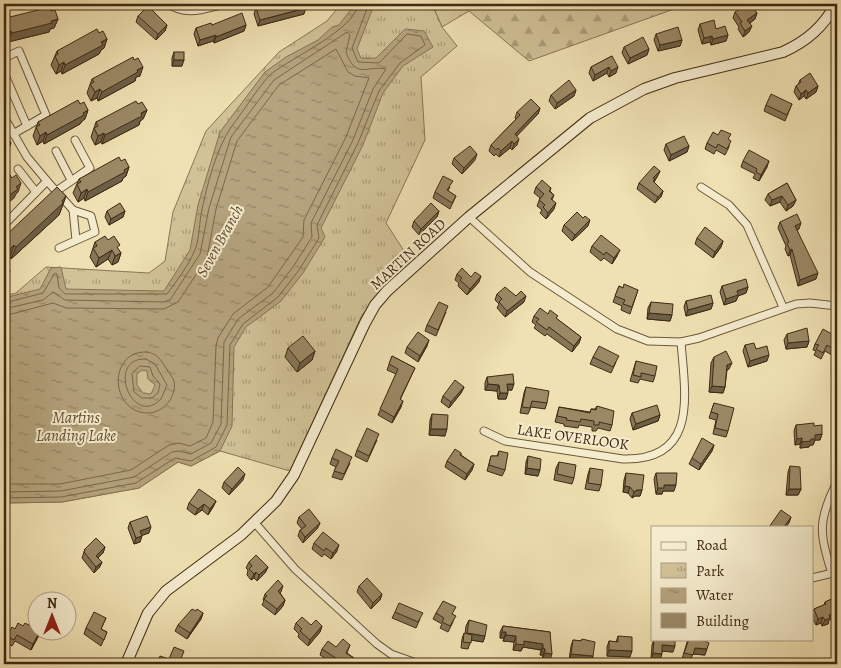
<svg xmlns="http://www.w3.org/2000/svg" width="841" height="668" viewBox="0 0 841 668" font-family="Alegreya,serif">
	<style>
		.forest { fill: url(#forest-firs); stroke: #897656 }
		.park { fill: url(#park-tufts); stroke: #897656 }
		.water { fill: url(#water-ripples); stroke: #867353; fill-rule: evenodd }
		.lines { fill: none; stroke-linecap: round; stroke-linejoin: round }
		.shore { stroke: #7a6648; stroke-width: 1 }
		.street-casing { stroke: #6c583b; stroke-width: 9 }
		.secondary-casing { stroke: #412a13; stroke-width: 12 }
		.street { stroke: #f5ecce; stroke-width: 7 }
		.secondary { stroke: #f5ecce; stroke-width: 10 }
		.wall { fill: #857658; stroke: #412a13 }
		.shaded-wall { fill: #6c6047; stroke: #412a13 }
		.building { fill: #9b8966; stroke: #412a13 }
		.labels { text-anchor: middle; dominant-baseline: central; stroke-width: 4; stroke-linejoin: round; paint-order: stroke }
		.street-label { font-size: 15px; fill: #412a13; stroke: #f5ecce }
		.water-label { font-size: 16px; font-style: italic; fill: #644e33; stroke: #f5ecce }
	</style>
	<defs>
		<pattern id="forest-firs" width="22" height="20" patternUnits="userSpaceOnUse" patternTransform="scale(1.25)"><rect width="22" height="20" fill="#d1c298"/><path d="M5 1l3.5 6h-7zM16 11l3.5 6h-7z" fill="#ab9e7b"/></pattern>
		<pattern id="park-tufts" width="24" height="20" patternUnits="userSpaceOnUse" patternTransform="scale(1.25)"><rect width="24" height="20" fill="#d1c298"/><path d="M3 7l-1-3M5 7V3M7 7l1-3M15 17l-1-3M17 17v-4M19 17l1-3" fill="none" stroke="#ab9e7b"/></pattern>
		<pattern id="water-ripples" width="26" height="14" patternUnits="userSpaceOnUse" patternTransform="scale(1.25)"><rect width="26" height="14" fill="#b4a37d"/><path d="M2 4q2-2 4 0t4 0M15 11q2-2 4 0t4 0" fill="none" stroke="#948565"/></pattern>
	</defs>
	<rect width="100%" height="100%" fill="#efe1b3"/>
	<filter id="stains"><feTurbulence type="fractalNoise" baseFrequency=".004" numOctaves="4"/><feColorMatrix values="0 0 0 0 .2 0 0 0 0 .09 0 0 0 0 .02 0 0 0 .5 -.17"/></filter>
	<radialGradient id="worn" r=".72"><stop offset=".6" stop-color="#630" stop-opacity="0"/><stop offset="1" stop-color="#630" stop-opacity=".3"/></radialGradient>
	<polygon class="forest" points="432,4 688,4 529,61 469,11 442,27"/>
	<polygon class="park" points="341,4 432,4 442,27 457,46 421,77 425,140 386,223 413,265 388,284 362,315 290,471 220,451 191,466 178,462 139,488 62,502 4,503 4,296 16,293 46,267 149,273 165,261 173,212 206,131 279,52 327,21"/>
	<path class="water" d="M 355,4 L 379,4 L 372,10 L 357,49 L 361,58 L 376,58 L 405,29 L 424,31 L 433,47 L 403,66 L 383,93 L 363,145 L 321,228 L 325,237 L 303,273 L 281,301 L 246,327 L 234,347 L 232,426 L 220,451 L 191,466 L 178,462 L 139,488 L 62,502 L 4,503 L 4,298 L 40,289 L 51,268 L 61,267 L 66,289 L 164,291 L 190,250 L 198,205 L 220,132 L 265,72 L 286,57 L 318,40 L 332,27 L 339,25 ZM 142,370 L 147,371 L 148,379 L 155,385 L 151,394 L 143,393 L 137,385 L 137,374 Z"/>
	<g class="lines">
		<g class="shore">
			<path d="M 4,303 L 43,293 L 55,273 L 57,274 L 59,288 L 65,294 L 167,294 C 176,282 188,266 194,252 C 199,242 199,227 201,215 C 206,188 217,144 235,122 C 244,110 262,82 271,74 C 291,58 356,29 358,4"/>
			<path d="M 4,309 L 43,300 L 53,292 L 65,300 L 163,302 L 170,300 L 200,254 L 209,208 L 231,137 L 274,80 L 347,32 L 350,35 L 346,52 C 356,80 366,65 386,69 L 373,89 L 353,140 L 311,223 L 312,237 L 293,267 L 273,293 L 238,319 L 224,342 L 221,424 L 211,443 L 191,454 L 179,451 L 172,452 L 134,477 L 61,491 L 4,492"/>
			<polyline points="4,316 53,303 66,308 164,309 178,302 207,258 216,209 237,141 279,85 336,49 348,72 355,76 369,78 346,137 304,220 303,237 268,287 233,314 218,338 216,346 213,422 206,438 190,446 179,443 169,445 131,470 60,484 4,484"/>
			<path d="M 147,352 C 158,354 160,359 166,368 C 169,373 172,376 174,381 C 177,397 163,413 148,413 C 110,413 107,350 147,352 Z"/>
			<path d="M 146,359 L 155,364 L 167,385 L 161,399 C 132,429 105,357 146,359 Z"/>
			<polygon points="140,366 150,367 153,376 160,384 158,393 152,398 142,398 134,392 132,374"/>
			<polyline points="4,498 61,497 136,483 175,458 191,461 216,447 227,425 230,345 243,324 278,297 299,270 319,238 317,225 358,143 379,91 400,63 425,45 421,36 407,34 379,63 358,62 352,48 367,9 372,4"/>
		</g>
		<g class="street-casing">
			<g id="street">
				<path d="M 169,4 C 186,17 206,8 225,4"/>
				<polyline points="4,58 19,51 46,115 13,134"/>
				<polyline points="4,73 27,126"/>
				<polyline points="4,117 27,157 47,181 73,210 91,216 95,232 59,248"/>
				<polyline points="56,151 71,180"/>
				<polyline points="18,169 36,192"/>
				<polyline points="701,187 729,205 747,225 783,307"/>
				<polyline points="58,190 90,168 75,140"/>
				<polyline points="73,210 76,240"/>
				<polyline points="469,217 530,272 617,329 648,341 681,342 699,338 796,304 810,303 837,306"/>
				<polyline points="4,225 47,181"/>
				<path d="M 484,431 L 505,441 L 623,459 C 699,461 685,394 681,342"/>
				<polyline points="255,523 295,569 377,644 391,654 419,664"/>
				<path d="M 832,573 C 819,535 818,520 836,484"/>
				<polyline points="812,578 837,572"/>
			</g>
		</g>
		<g class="secondary-casing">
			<path id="secondary" d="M 126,664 L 148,613 L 166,591 L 241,535 L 276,501 L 294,475 L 365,323 L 375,305 L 387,291 L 469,217 L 590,118 L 644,89 L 675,78 L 783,52 C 807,41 823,27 836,4"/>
		</g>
		<use href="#street" class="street"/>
		<use href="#secondary" class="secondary"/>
	</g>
	<g class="wall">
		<polygon points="256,8 304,14 258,26 254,14"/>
		<polygon points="51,11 58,19 54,28 50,29 49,32 8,42 8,40 4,41 4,23 6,18"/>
		<polygon points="735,12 757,13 755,19 750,23 749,32 743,37 738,29 739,27 733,18"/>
		<polygon points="138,16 167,25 165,31 156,40 136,22"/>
		<polygon points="700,24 716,29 728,35 726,41 711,45 710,42 702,44 698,30"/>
		<polygon points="212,25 246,25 244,31 214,43 213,41 198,46 194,34 196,28"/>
		<polygon points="99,33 107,39 104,48 101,50 99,54 62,74 61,71 56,74 51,65 57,51"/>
		<polygon points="656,34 682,40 680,46 658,51 654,40"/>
		<polygon points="624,47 649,49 647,55 628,64 622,53"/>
		<polygon points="174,52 182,66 172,66 172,58"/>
		<polygon points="612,56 616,73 609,77 607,73 593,81 589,73 591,67"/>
		<polygon points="140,76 136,77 135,81 98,101 97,98 91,101 87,93 92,79"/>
		<polygon points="800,80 818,86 816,92 806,99 804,96 799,100 794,92 796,86 798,85"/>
		<polygon points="576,90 574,96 555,109 549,101 551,95"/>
		<polygon points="80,104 88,110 85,119 82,121 80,124 44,144 43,141 37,145 33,136 38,122"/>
		<polygon points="138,104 147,110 143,119 140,121 139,125 102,144 101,142 95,145 91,137 96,122"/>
		<polygon points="792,104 785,121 764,111 766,105"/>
		<polygon points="540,108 538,114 516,136 517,145 512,150 510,148 499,157 496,154 494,156 489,151 491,145 516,119 515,118 517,112"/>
		<polygon points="729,140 729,147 725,155 716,150 714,154 705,149 707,143"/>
		<polygon points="666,144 689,146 687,152 669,161 664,150"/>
		<polygon points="454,158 475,160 462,174 452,164"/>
		<polygon points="121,161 129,167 126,176 123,178 122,181 85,201 84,198 78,202 73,193 79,179"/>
		<polygon points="743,161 767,167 759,181 753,178 755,174 741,167"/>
		<polygon points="660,171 657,177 654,182 663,191 661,197 655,203 637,189 639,183"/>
		<polygon points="787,183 796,200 793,206 786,211 780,202 770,206 765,200 768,194"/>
		<polygon points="450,187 448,191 456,196 450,209 433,198 435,192"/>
		<polygon points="536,187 551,188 550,191 554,195 552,200 554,209 546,219 540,213 542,210 537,206 540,198 534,193"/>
		<polygon points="66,196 59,215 11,259 10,257 6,261 4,259 4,237"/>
		<polygon points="107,211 125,211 123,217 109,225 105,217"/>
		<polygon points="439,211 437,217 419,235 412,227 414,221"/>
		<polygon points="780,222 799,229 797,230 816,279 798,286 790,255 788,256 785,249 786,246 778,228"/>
		<polygon points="564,225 588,226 572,241 562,231"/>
		<polygon points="697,238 723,241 721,247 713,258 695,244"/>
		<polygon points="108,240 118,249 121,253 118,262 112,265 108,259 96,267 90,257 95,242"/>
		<polygon points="592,246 617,256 612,264 604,258 601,261 590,252"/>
		<polygon points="457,274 471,277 479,282 467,295 458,286 459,283 455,280"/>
		<polygon points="619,286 623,288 638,290 630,314 621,310 622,306 613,302"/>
		<polygon points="722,286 748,287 746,293 738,296 736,301 724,305 720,292"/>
		<polygon points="497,294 524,302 505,317 497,308 499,304 495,300"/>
		<polygon points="686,301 713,303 711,309 686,316 684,307"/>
		<polygon points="651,302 672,315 670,321 647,319 648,308"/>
		<polygon points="446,312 436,336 425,331 427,325"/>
		<polygon points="548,314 557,319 581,337 579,343 572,352 547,334 545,336 534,328 536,325 532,322 534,316"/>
		<polygon points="787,334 809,341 807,347 786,349 784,340"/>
		<polygon points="837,337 837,358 825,351 821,359 814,355 816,351 813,350 815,344"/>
		<polygon points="745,345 756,349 767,361 748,367 743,351"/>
		<polygon points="427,346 418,362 405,353 407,347"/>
		<polygon points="288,348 315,351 312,360 297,372 285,357"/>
		<polygon points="392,356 415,368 400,400 401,407 392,423 378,415 396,374 387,370"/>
		<polygon points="593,357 616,362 611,373 590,364"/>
		<polygon points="714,357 729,369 727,370 725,387 723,393 709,392 711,363"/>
		<polygon points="636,361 655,376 653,382 640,379 638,383 630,381"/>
		<polygon points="487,377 512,390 508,390 506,399 498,399 497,391 485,390 485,383"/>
		<polygon points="464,387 461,393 449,408 441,402 443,396"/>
		<polygon points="526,387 547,403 545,409 531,407 528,414 520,413 524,393"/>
		<polygon points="714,403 728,431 726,437 713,434 716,420 709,418"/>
		<polygon points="597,406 612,425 610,431 598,428 596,431 592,431 592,427 579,425 578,428 564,426 564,424 555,422 559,407 590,412 591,409 595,409"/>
		<polygon points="632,413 660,415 658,421 633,430 630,419"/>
		<polygon points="432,414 445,436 429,435 430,420"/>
		<polygon points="796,425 814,426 822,434 820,440 815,440 813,445 810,445 809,447 800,448 800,444 795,445 794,431"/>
		<polygon points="377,440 367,462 355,456 357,450"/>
		<polygon points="714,445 712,451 699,470 689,464 692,458"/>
		<polygon points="499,451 505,470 502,476 487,471 491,456 497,456"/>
		<polygon points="461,453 461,455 474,464 472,470 465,480 445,467 447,461"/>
		<polygon points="528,456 538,476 525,474 526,462"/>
		<polygon points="332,458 350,463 342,480 332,477 336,467 330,464"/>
		<polygon points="559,462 574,478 572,484 554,480 556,468"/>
		<polygon points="790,466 801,489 798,495 786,495 788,472"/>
		<polygon points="590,468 601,485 599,491 585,489 588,474"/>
		<polygon points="626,473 642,490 640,496 635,496 632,498 628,493 623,492 624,480"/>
		<polygon points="656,473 674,491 663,491 662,494 656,494 654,479"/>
		<polygon points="243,480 229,495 222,488 224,482"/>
		<polygon points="216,501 213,507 208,515 202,510 195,515 187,509 189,503"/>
		<polygon points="299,517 320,523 317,529 303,543 298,536 300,530 302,529 297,523"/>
		<polygon points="130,522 149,533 142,535 140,542 134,544 128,528"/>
		<polygon points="314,543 337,551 331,559 324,554 322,557 312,549"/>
		<polygon points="105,547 103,553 98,558 102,562 99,568 94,573 82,558 85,549"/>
		<polygon points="249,562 268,567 265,573 257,581 254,578 251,580 247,575 248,570 246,568"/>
		<polygon points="359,586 382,594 380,600 371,609 357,592"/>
		<polygon points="281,592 280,593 285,600 283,606 275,615 262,605 264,601 263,600 265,594"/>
		<polygon points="834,598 828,624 822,626 821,623 816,625 812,618 812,613 814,609 824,605 825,602"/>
		<polygon points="395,612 420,619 416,628 392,618"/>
		<polygon points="203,613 201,619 187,639 175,631 178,625"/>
		<polygon points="436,613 453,614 453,622 448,632 440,628 442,624 433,619"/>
		<polygon points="106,618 101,629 107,632 101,646 84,634 86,628"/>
		<polygon points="469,620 485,636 483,642 471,640 468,649 461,648 462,639 464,633 465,634 466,626"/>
		<polygon points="296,623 311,625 322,626 320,632 308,646 298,637 299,634 294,629"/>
		<polygon points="23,626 40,631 38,637 31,650 15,641 12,646 5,642 7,636 15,629"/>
		<polygon points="503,626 550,632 550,660 542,659 543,655 540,655 541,650 523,647 521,651 513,650 514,642 503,641 504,638 500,638 500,632"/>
		<polygon points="618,636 630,657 607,656 607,647 609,641 616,642"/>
		<polygon points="582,639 593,656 591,662 569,660 571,646 573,640 581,641"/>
		<polygon points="654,639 673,652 662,651 660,660 651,659 652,645"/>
		<polygon points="688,639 705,655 693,654 690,661 682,659"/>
		<polygon points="350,645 347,653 361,663 374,664 334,664 320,655 322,649"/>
	</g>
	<g class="shaded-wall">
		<polygon points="306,8 304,14 258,26 260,20"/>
		<polygon points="757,13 755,19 745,26 747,20"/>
		<polygon points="58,19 54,28 50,29 49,32 8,42 12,33"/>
		<polygon points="167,25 165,31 156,40 158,34"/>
		<polygon points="246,25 244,31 214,43 216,37"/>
		<polygon points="752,26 749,32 743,37 745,31"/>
		<polygon points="11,31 8,40 4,41 4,35 5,32"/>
		<polygon points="216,35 213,41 198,46 200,40"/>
		<polygon points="728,35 726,41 711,45 713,39"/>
		<polygon points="712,36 710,42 702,44 704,38"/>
		<polygon points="107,39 104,48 101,50 99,54 62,74 65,65"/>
		<polygon points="682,40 680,46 658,51 660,45"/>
		<polygon points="649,49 647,55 628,64 630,58"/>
		<polygon points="174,60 184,60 182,66 172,66"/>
		<polygon points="64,62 61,71 56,74 59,65"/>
		<polygon points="143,67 140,76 136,77 135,81 98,101 102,92"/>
		<polygon points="609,67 607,73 593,81 595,75"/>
		<polygon points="618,67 616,73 609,77 611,71"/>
		<polygon points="818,86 816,92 806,99 808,93"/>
		<polygon points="100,89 97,98 91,101 95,92"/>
		<polygon points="576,90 574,96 555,109 557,103"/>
		<polygon points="806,90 804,96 799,100 801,94"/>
		<polygon points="540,108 538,114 513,140 515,134"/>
		<polygon points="88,110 85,119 82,121 80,124 44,144 47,135"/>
		<polygon points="147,110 143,119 140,121 139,125 102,144 105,135"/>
		<polygon points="46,132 43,141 37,145 40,136"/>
		<polygon points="104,133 101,142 95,145 98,136"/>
		<polygon points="519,139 517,145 512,150 514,144"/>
		<polygon points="512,141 510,148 499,157 501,151"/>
		<polygon points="11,143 8,152 5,153 4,156 4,150 5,146"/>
		<polygon points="689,146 687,152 669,161 671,155"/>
		<polygon points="477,154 475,160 462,174 464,168"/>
		<polygon points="769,161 767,167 759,181 761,175"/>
		<polygon points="129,167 126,176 123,178 122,181 85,201 88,192"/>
		<polygon points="660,171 657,177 655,180 653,185 653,178"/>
		<polygon points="21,183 18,192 16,194 14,198 4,206 4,199 16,187"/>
		<polygon points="87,189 84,198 78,202 81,193"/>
		<polygon points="663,191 661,197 655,203 658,197"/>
		<polygon points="66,196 59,215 11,259 16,247"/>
		<polygon points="782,196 780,202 770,206 772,200"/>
		<polygon points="796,200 793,206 786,211 788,205"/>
		<polygon points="556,203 554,209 546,219 548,213"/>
		<polygon points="125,211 123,217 109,225 111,219"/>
		<polygon points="439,211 437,217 419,235 421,229"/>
		<polygon points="590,220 588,226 572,241 575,235"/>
		<polygon points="801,223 799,229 793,232 795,226"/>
		<polygon points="723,241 721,247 713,258 715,252"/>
		<polygon points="14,245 10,257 6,261 10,249"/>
		<polygon points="792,249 790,255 788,256 790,250"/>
		<polygon points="112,250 108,259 96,267 99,258"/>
		<polygon points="620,250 617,256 612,264 614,258"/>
		<polygon points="121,253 118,262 112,265 115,256"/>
		<polygon points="818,273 816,279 798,286 800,280"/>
		<polygon points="481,276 479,282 467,295 470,289"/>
		<polygon points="4,278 9,279 5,288 4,287"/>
		<polygon points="748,287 746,293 738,296 736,301 724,305 726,299 737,291"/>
		<polygon points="526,296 524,302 505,317 507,311"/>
		<polygon points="713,303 711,309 686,316 688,310"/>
		<polygon points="649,313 672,315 670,321 647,319"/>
		<polygon points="581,337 579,343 572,352 574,346"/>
		<polygon points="429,340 427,346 418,362 420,356"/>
		<polygon points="809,341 807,347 786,349 788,343"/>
		<polygon points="315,351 312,360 297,372 300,363"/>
		<polygon points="769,355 767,361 748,367 750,361"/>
		<polygon points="732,363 729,369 725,371 727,365"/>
		<polygon points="488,384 499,385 497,391 485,390"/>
		<polygon points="507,384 514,384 512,390 505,390"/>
		<polygon points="712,386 725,387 723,393 709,392"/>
		<polygon points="464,387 461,393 449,408 451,402"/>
		<polygon points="500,393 508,393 506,399 498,399"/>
		<polygon points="403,401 401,407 392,423 394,417"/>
		<polygon points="660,415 658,421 633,430 636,424"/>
		<polygon points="431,429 447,429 445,436 429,435"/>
		<polygon points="822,434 820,440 815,440 813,445 810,445 809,447 800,448 802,442 811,439 815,435"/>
		<polygon points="802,438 800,444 795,445 797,439"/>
		<polygon points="714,445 712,451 699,470 701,464"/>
		<polygon points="474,464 472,470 465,480 467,474"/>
		<polygon points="527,468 540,470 538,476 525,474"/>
		<polygon points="245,474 243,480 229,495 232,489"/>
		<polygon points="664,485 676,485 674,491 663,491 662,494 656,494 658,488"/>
		<polygon points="625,486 630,487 628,493 623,492"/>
		<polygon points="789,489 801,489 798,495 786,495"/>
		<polygon points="637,490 642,490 640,496 635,496 632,498 634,492"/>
		<polygon points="216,501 213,507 208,515 210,509"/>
		<polygon points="204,504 202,510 195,515 198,509"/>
		<polygon points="791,517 789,523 786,527 784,527"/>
		<polygon points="320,523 317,529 303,543 305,537"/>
		<polygon points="151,527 149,533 138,537 140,531"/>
		<polygon points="142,536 140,542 134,544 136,538"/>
		<polygon points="339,545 337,551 331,559 333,553"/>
		<polygon points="105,547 103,553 94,562 96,556"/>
		<polygon points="102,562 99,568 94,573 96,567"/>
		<polygon points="268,567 265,573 257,581 259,575"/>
		<polygon points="256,572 254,578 251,580 254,574"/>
		<polygon points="283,586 281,592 275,597 278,591"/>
		<polygon points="382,594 380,600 371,609 373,603"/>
		<polygon points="285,600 283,606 275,615 277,609"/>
		<polygon points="837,612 837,617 829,620 828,624 822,626 825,620 829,615"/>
		<polygon points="203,613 201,619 187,639 190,633"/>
		<polygon points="823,617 821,623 816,625 818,619"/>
		<polygon points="322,626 320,632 308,646 310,640"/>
		<polygon points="40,631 38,637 31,650 33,644"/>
		<polygon points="502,632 506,632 504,638 500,638"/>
		<polygon points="467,633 485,636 483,642 464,639"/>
		<polygon points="506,635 516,636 514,642 503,641"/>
		<polygon points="524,641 543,644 541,650 523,647 521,651 513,650 516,644"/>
		<polygon points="662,645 675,646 673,652 660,651"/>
		<polygon points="543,648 545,649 543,655 540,655"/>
		<polygon points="695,648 707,649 705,655 693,654"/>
		<polygon points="609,650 632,651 630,657 607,656"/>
		<polygon points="545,653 552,654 550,660 542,659"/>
		<polygon points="653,653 662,654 660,660 651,659"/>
		<polygon points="571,654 593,656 591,662 569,660"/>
	</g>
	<g class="building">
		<polygon points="274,4 305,4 306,8 260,20 256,8"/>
		<polygon points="748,4 751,4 757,13 747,20 752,26 745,31 740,23 742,22 735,12"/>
		<polygon points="148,6 167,25 158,34 138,16"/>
		<polygon points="50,7 51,11 55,10 58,19 51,21 52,23 12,33 11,31 5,32 4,23 6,22 6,18"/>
		<polygon points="242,13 246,25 216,37 216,35 200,40 196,28 211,23 212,25"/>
		<polygon points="714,20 716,29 725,26 728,35 713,39 712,36 704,38 700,24"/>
		<polygon points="678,27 682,40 660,45 656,34"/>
		<polygon points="97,29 99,33 103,31 107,39 101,42 103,45 65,65 64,62 59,65 55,56 58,54 57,51"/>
		<polygon points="643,37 649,49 630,58 624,47"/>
		<rect x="174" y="52" width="10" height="8"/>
		<polygon points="612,56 618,67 611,71 609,67 595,75 591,67"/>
		<polygon points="133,57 134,60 138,58 143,67 137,70 138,72 102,92 100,89 95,92 90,84 94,82 92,79"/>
		<polygon points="810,73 818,86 808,93 806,90 801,94 796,86 801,82 800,80"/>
		<polygon points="569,80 576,90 557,103 551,95"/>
		<polygon points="771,94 792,104 787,115 766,105"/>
		<polygon points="531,99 540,108 515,134 519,139 514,144 512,141 501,151 498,148 496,150 491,145 520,115 517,112"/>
		<polygon points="78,100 80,104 84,102 88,110 83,113 84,115 47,135 46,132 40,136 36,127 40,125 38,122"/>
		<polygon points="136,101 138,104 142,102 147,110 141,113 142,116 105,135 104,133 98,136 94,128 98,126 96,122"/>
		<polygon points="721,130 731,134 728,139 731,141 727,149 718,144 716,148 707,143 713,132 718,135"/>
		<polygon points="7,135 11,143 5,146 7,148 4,150 4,136"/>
		<polygon points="684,136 689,146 671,155 666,144"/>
		<polygon points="470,146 477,154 464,168 454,158"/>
		<polygon points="749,150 769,161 761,175 756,172 757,169 743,161"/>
		<polygon points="119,157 121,161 125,159 129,167 124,170 125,172 88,192 87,189 81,193 77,184 81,182 79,179"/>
		<polygon points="654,166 660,171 653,178 655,179 653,181 663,191 658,197 639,183"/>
		<polygon points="10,175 12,178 16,175 21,183 16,187 18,189 4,199 4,179"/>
		<polygon points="443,176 453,181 447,190 456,196 452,203 435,192"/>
		<polygon points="542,180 551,188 549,191 554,195 551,199 556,203 548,213 543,207 545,205 539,200 544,194 536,187"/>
		<polygon points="787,183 796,200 788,205 782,196 772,200 768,194"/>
		<polygon points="57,187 66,196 62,201 63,203 16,247 14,245 10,249 4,243 4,237"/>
		<polygon points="120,203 125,211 111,219 107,211"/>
		<polygon points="431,203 439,211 421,229 414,221"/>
		<polygon points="577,212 583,218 585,216 590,220 575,235 564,225"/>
		<polygon points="797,214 801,223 795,226 818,273 800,280 792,249 790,250 787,243 789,242 780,222"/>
		<polygon points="705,227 723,241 715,252 697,238"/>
		<polygon points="601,235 620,250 614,258 606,252 604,255 592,246"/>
		<polygon points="105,236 108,240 114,236 120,245 117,247 121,253 115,256 112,250 99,258 93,248 97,246 95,242"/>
		<polygon points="4,265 6,265 6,269 10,270 9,279 4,278"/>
		<polygon points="462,268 471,277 475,272 481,276 470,289 460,280 462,278 457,274"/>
		<polygon points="746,279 748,287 737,291 738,295 726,299 722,286"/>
		<polygon points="624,284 638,290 632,307 623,304 625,300 615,296 619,286 623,288"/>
		<polygon points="505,287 516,296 521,291 526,296 507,311 499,302 502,299 497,294"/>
		<polygon points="711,295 713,303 688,310 686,301"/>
		<polygon points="439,302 448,306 438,330 427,325"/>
		<polygon points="651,302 673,304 672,315 649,313"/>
		<polygon points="540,308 548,314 550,310 558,316 556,318 581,337 574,346 549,327 547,330 536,322 539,319 534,316"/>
		<polygon points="807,328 809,341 788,343 787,334"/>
		<polygon points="823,329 837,337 837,351 827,345 823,353 816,349 819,345 815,344"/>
		<polygon points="418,332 429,340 420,356 407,347"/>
		<polygon points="303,336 315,351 300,363 288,348"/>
		<polygon points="754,343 756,349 767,346 769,355 750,361 745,345"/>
		<polygon points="599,346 619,356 613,367 593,357"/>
		<polygon points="726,351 732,363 727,365 725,387 712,386 714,357"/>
		<polygon points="392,356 415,368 400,399 403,401 394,417 380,409 398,369 389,364"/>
		<polygon points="636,361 657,366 655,376 641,373 641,377 633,375"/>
		<polygon points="513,374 514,384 507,384 508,393 500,393 499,385 488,384 487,377"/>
		<polygon points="455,380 464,387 451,402 443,396"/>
		<polygon points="526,387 549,391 547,403 532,401 530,408 522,407"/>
		<polygon points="714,403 734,408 728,431 715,428 718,414 711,412"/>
		<polygon points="657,405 660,415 636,424 632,413"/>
		<polygon points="597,406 614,411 612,425 599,422 599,425 594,425 594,421 581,419 580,422 566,420 567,418 557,416 559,407 590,413 591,409 596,410"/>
		<polygon points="432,414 448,415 447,429 431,429"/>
		<polygon points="814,423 814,426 822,425 822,434 815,435 815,439 811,439 811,441 802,442 802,438 797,439 796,425"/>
		<polygon points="367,428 379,434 369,456 357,450"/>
		<polygon points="702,438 714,445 701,464 692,458"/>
		<polygon points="336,449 352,457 344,474 334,471 339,461 332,458"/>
		<polygon points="455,449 461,453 460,455 474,464 467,474 447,461"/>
		<polygon points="499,451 508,453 505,470 489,465 491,456 498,456"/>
		<polygon points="528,456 541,459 540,470 527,468"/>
		<polygon points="559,462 576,465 574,478 557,474"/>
		<polygon points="790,466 800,467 801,489 789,489"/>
		<polygon points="238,467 245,474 232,489 224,482"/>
		<polygon points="590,468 603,470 601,485 588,483"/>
		<polygon points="626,473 644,475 642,490 637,490 634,492 630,487 625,486"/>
		<polygon points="656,473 677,473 676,485 664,485 664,488 658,488"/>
		<polygon points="199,489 216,501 210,509 204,504 198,509 189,503"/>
		<polygon points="309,509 320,523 305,537 300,530 306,526 299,517"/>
		<polygon points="781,510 791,517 784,527 769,527"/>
		<polygon points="147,516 151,527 140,531 142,536 136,538 130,522"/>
		<polygon points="323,532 339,545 333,553 326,548 324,551 314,543"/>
		<polygon points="96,538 105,547 96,556 102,562 96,567 84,552 85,549"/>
		<polygon points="256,555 268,567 259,575 256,572 254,574 249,569 252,566 249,562"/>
		<polygon points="367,578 382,594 373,603 359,586"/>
		<polygon points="278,580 283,586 278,591 285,600 277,609 264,599 267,596 265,594"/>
		<polygon points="834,598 837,605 837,612 829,615 830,618 825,620 823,617 818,619 814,609 826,604 825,602"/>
		<polygon points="443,601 456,607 452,614 456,616 450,626 442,622 444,618 436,613"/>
		<polygon points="399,603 423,613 418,622 395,612"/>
		<polygon points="192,609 196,611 197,609 203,613 190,633 178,625"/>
		<polygon points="94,612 106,618 101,629 107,632 104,640 86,628"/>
		<polygon points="302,617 311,625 316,620 322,626 310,640 300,631 302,629 296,623"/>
		<polygon points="469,620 487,625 485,636 467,633"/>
		<polygon points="18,623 23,626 25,623 40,631 33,644 17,635 14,640 7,636 12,627 15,629"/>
		<polygon points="503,626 550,632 552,654 545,653 545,649 543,648 543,644 524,641 524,645 516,644 516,636 506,635 506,632 502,632"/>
		<polygon points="464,633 472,635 471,643 463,642"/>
		<polygon points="618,636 632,637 632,651 609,650 609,641 618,642"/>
		<polygon points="343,639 350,645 346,653 361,663 365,658 374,664 345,664 322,649 328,641 336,647"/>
		<polygon points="582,639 595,642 593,656 571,654 573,640 581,641"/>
		<polygon points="654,639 675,639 675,646 662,645 662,654 653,653"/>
		<polygon points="689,639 701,639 709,643 707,649 695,648 693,655 684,653"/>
		<polygon points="174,647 184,651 179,664 161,664 157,663 160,656 169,659"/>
		<polygon points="732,660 744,664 728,664 728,663 731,664"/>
	</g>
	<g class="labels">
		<g class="street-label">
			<text transform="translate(408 254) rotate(-43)">MARTIN ROAD</text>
			<text transform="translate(573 437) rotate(8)">LAKE OVERLOOK</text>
		</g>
		<g class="water-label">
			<text transform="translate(220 241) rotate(-61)">Seven Branch</text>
			<text x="76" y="418">Martins<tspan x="76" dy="18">Landing Lake</tspan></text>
		</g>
	</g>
	<rect width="841" height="668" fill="none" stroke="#efe1b3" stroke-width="20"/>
	<rect x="5" y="5" width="831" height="658" fill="none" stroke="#412a13" stroke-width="2.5"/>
	<rect x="10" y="10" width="821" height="648" fill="none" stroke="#412a13"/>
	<rect x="651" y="526" width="162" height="115" fill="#f5ecce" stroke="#ad9e83"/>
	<rect x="661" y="542" width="25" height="8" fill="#f5ecce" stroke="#ad9e83"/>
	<text x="696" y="550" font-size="15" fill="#412a13">Road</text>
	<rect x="661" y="563" width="25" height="15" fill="url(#park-tufts)" stroke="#ad9e83"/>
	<text x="696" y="576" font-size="15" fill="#412a13">Park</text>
	<rect x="661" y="588" width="25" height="15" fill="url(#water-ripples)" stroke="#ad9e83"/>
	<text x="696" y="600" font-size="15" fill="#412a13">Water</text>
	<rect x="661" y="613" width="25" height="15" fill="#9b8966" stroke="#ad9e83"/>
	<text x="696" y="626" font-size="15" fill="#412a13">Building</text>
	<g transform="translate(52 616)"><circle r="24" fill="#f5ecce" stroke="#ad9e83"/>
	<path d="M0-4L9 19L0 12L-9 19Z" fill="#8f2418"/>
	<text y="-8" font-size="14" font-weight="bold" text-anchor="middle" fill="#412a13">N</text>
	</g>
	<rect width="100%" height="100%" filter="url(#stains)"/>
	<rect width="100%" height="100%" fill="url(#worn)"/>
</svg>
